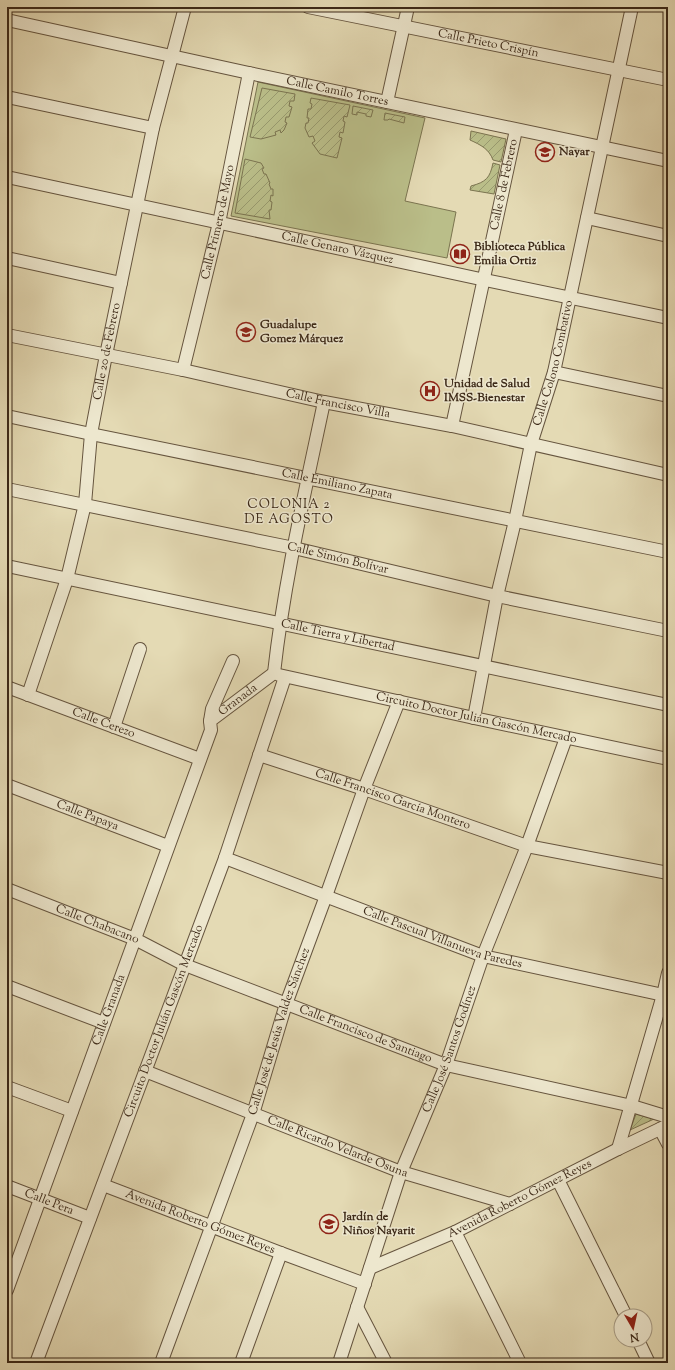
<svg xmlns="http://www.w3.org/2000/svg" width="675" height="1370" viewBox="0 0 675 1370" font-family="'Sorts Mill Goudy',serif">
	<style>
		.green { fill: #babe89; stroke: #7b7450 }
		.garden { fill: url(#garden-furrows); stroke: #7b7450 }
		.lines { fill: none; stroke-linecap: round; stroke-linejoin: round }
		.street-casing { stroke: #66553f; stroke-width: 14 }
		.street { stroke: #ede7ce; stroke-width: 12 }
		.labels { text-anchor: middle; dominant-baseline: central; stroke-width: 3; stroke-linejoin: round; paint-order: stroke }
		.street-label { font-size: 12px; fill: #3c2918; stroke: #ede7ce }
		.poi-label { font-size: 12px; font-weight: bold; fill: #3c2918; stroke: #ede7ce; text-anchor: start }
		.neighbourhood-label { font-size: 13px; letter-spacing: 1px; fill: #3c2918; stroke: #ede7ce }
	</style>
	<defs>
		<pattern id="garden-furrows" width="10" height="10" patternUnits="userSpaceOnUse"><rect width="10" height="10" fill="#babe89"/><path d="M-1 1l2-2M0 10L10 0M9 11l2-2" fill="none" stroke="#989a6f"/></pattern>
	</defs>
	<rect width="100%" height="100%" fill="#e4dab4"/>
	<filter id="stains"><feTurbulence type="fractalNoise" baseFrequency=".005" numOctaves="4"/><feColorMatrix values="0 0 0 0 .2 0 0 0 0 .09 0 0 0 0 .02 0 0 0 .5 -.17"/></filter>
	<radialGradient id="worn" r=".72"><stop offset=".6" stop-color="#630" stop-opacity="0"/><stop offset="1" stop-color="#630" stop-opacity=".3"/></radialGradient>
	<polygon class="green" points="258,82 425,118 405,201 456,212 447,258 231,216"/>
	<g class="garden">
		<polygon points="262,88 295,94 294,101 290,101 289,106 292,107 289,117 286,117 285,122 287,123 284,130 281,133 280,130 275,132 276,135 261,139 250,137"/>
		<polygon points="311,98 350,105 347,117 344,116 343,121 345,122 343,133 340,132 339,137 342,138 337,158 320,154 312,143 315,141 313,136 309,137 305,128 306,123 308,123 309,118 307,118 308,109 311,109 312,104 310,103"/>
		<polygon points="353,106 373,110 371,117 366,116 366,114 357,112 357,115 352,114"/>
		<polygon points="385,113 405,117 404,123 389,119 388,120 384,120"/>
		<path d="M 471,131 L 506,139 L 501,162 L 493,160 C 489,149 481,145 470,140 Z"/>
		<polygon points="245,159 261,163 264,168 262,169 264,174 266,174 270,183 269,184 271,189 273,189 273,196 271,195 270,201 272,202 271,210 269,210 270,219 235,213"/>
		<path d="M 493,163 L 500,165 L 494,194 L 470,190 L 471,186 C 486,182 490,178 493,163 Z"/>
		<polygon points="636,1114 654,1119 630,1130"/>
	</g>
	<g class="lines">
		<g class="street-casing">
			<g id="street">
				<path id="s1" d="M 308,7 L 668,80"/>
				<path id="s2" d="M 7,20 L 249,73 L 668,161"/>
				<polyline points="7,97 153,128"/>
				<polyline points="387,102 408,7"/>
				<path id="s3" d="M 7,177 L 485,280 L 668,318"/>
				<polyline points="587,218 668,236"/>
				<polyline points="7,258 121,283"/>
				<path id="s4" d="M 7,335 L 183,370 L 324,402 L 452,426 L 668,475"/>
				<path id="s5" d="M 183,370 L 219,223 L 249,73"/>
				<polyline points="554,372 668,396"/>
				<path id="s6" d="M 7,416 L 91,434 L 668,552"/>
				<path id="s7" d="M 452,426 L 516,130"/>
				<path id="s8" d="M 7,489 L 294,548 L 497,596 L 668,631"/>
				<path id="s9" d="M 7,566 L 668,705"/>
				<path d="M 274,673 C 284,582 305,492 324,402"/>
				<path id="s10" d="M 279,675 L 474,718 L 668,759"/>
				<path id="s11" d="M 7,687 L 200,759"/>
				<path id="s12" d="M 28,695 L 67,579 L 85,504 L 91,434 L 106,355 L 153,128 L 185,7"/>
				<path id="s13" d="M 474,718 L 497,596 L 515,521 L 531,444 L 554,372 L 632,7"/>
				<polyline points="210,721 212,709 233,661"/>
				<polyline points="114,727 140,649"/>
				<path id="s14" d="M 259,755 L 364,789 L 527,846 L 668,873"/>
				<path id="s15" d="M 7,785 L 168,846"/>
				<path id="s16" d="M 225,858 L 483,956 L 668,996"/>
				<path id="s17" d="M 7,889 L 135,939 L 185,965 L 446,1065 L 632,1106 L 668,1117"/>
				<polyline points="7,986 104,1023"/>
				<path id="s18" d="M 145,1071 L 401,1172 L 510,1204"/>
				<polyline points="7,1087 72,1111"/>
				<polyline points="660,1129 668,1144"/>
				<polyline points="618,1149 663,995 668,973"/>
				<polyline points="558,1180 626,1316"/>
				<path id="s19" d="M 103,1185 L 281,1253 L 365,1284"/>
				<path id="s20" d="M 7,1186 L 90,1218"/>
				<polyline points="455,1232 520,1363"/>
				<path id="s21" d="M 370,1268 L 455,1232 L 618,1149 L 668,1125"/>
				<path id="s22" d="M 7,1290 L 211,730 L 210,721 L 274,673"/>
				<polyline points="357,1307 386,1363"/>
				<polyline points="638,1340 649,1363"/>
				<path id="s23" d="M 36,1363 L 225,858 L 285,677"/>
				<path id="s24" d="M 161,1363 L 253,1114 L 286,1004 L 326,896 L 364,789 L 399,701"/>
				<polyline points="241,1363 281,1253"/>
				<path id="s25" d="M 339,1363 L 401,1172 L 446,1065 L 483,956 L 527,846 L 566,738"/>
			</g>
		</g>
		<use href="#street" class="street"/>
	</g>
	<defs>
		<g id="school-ring" transform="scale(1)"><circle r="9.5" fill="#ede7ce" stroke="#8f2418" stroke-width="1.5"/><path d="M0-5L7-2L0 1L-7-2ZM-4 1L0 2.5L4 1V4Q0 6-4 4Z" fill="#8f2418"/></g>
		<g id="library-ring" transform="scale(1)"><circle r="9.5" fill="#ede7ce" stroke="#8f2418" stroke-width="1.5"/><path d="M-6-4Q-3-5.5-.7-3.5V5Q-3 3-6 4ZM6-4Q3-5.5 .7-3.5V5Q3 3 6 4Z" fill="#8f2418"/></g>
		<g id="hospital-ring" transform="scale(1)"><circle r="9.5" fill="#ede7ce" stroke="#8f2418" stroke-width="1.5"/><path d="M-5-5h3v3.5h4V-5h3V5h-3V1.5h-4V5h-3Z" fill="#8f2418"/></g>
	</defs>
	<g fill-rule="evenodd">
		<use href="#school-ring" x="545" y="152"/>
		<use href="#library-ring" x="460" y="254"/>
		<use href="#school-ring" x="246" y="332"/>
		<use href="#hospital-ring" x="430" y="391"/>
		<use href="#school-ring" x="329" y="1224"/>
	</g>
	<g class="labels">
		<g class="street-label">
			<text stroke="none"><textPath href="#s1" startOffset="184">Calle Prieto Crispín</textPath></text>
			<text stroke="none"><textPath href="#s2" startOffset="338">Calle Camilo Torres</textPath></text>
			<text stroke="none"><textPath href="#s7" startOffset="247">Calle 8 de Febrero</textPath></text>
			<text stroke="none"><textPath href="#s5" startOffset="152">Calle Primero de Mayo</textPath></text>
			<text stroke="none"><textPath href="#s3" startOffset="338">Calle Genaro Vázquez</textPath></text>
			<text stroke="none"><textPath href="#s12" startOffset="354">Calle 20 de Febrero</textPath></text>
			<text stroke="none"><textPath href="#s13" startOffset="364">Calle Colono Combativo</textPath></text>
			<text stroke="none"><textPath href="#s4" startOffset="338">Calle Francisco Villa</textPath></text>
			<text stroke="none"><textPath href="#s6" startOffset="337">Calle Emiliano Zapata</textPath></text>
			<text stroke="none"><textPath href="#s8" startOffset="338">Calle Simón Bolívar</textPath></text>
			<text stroke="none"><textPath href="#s9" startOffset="338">Calle Tierra y Libertad</textPath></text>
			<text stroke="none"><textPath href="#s22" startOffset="640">Granada</textPath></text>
			<text stroke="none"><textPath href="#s10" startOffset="202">Circuito Doctor Julián Gascón Mercado</textPath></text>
			<text stroke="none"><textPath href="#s11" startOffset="103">Calle Cerezo</textPath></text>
			<text stroke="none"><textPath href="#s14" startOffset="141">Calle Francisco García Montero</textPath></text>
			<text stroke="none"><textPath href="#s15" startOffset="86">Calle Papaya</textPath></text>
			<text stroke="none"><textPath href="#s17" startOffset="97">Calle Chabacano</textPath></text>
			<text stroke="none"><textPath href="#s16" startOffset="232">Calle Pascual Villanueva Paredes</textPath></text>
			<text stroke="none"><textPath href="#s22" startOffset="298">Calle Granada</textPath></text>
			<text stroke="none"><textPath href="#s23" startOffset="365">Circuito Doctor Julián Gascón Mercado</textPath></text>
			<text stroke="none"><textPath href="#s24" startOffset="352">Calle José de Jesús Valdez Sánchez</textPath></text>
			<text stroke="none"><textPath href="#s17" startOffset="387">Calle Francisco de Santiago</textPath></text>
			<text stroke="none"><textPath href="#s25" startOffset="333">Calle José Santos Godínez</textPath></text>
			<text stroke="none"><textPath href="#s18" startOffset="207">Calle Ricardo Velarde Osuna</textPath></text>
			<text stroke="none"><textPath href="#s21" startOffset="165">Avenida Roberto Gómez Reyes</textPath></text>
			<text stroke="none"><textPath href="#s20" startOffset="45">Calle Pera</textPath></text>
			<text stroke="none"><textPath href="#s19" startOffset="104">Avenida Roberto Gómez Reyes</textPath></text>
		</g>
		<g class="poi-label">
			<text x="559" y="152">Nayar</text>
			<text x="474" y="247">Biblioteca Pública<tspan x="474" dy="14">Emilia Ortiz</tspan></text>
			<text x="260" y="325">Guadalupe<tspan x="260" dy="14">Gomez Márquez</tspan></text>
			<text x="444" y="384">Unidad de Salud<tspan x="444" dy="14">IMSS-Bienestar</tspan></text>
			<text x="343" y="1217">Jardín de<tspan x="343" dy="14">Niños Nayarit</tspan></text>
		</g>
		<g class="neighbourhood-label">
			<text x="289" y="505">COLONIA 2<tspan x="289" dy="15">DE AGOSTO</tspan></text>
		</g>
	</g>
	<rect width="675" height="1370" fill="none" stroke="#e4dab4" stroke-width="24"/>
	<rect x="8" y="8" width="659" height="1354" fill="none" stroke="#3c2918" stroke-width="2"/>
	<rect x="12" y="12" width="651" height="1346" fill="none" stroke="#3c2918"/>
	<g transform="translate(633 1328) rotate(171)"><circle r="19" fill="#ede7ce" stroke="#a69b85"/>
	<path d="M0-3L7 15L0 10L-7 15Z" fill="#8f2418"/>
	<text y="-6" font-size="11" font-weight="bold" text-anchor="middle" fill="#3c2918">N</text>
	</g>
	<rect width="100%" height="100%" filter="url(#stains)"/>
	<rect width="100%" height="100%" fill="url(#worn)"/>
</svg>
